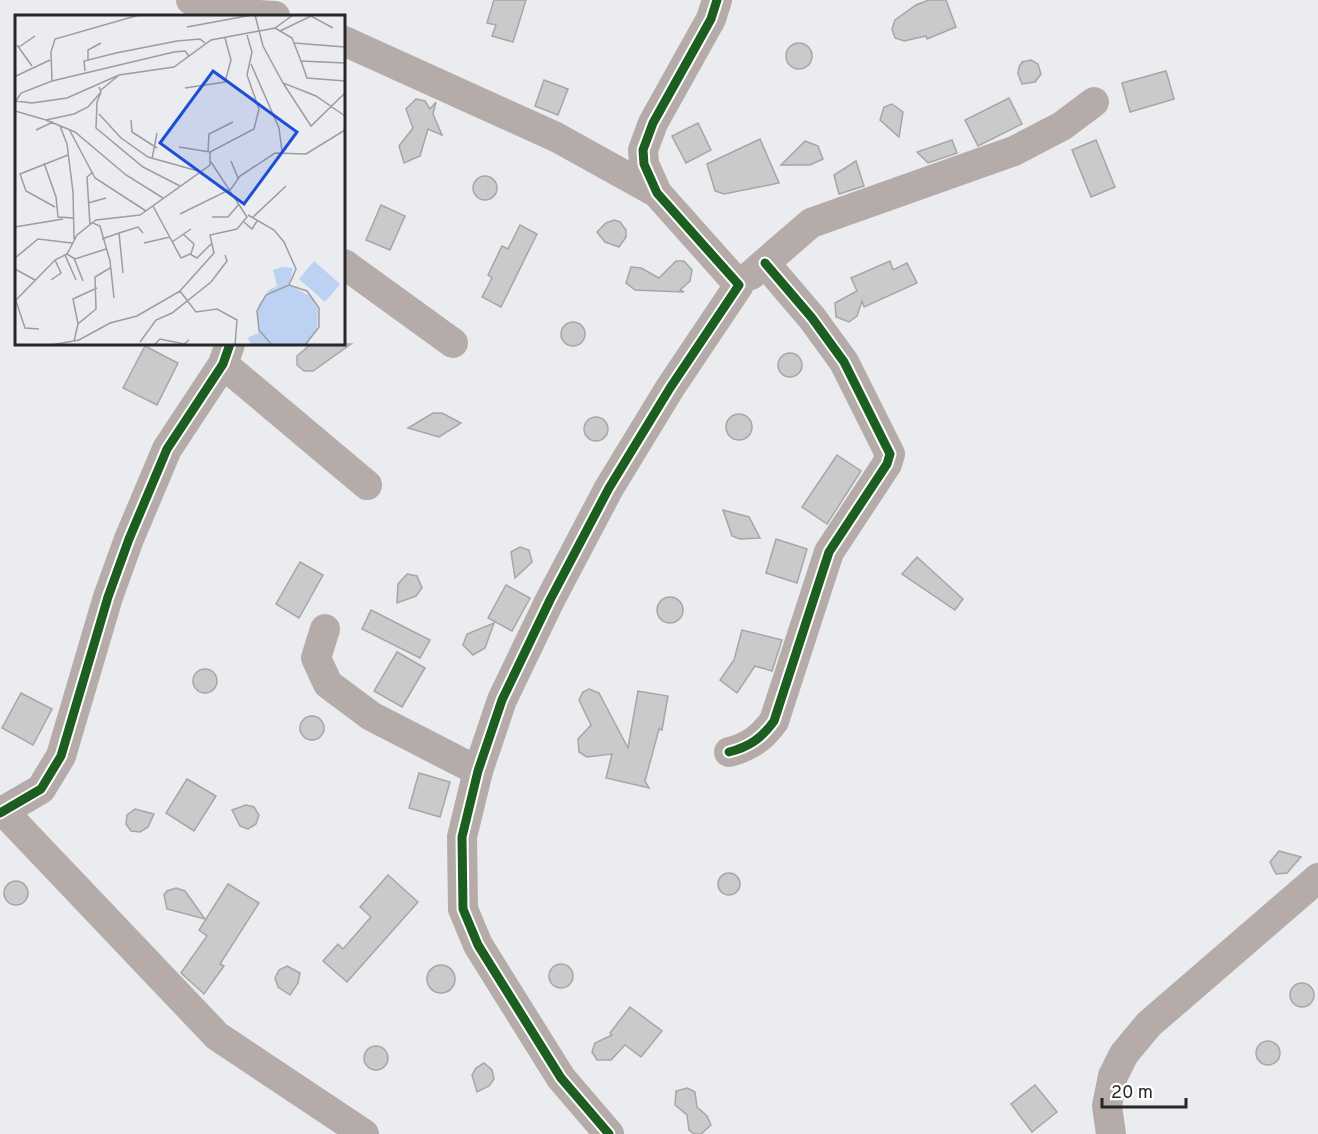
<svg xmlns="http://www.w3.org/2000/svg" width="1318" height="1134" viewBox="0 0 1318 1134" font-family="Overpass,sans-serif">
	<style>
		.building { fill: #cacacb; stroke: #a6a6a7; stroke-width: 1.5 }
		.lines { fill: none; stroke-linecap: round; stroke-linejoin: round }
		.minor { stroke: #b5aba9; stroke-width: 30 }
		.cycleway-casing { stroke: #fff; stroke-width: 13 }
		.cycleway { stroke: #1b5e20; stroke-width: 9 }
		.inset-road { fill: none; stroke: #9c9da0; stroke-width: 1.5 }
		.view { fill: #1d4ed8; fill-opacity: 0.15; stroke: #1d4ed8; stroke-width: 3 }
		.inset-edge { fill: none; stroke: #262729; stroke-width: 3 }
	</style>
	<rect width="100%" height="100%" fill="#eaecef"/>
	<g class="building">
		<polygon points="494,0 526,0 513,42 492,36 496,25 487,23"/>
		<polygon points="929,0 946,0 956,27 927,39 926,36 904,41 895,38 892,29 895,20 916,5"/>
		<circle cx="799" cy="56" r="13"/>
		<polygon points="1031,60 1038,64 1041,74 1035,82 1022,84 1018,74 1019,67 1022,62"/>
		<polygon points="1166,71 1174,99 1130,112 1122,83"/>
		<polygon points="544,80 568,89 558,115 535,106"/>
		<polygon points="1009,98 1022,124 978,146 965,120"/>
		<polygon points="416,99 425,101 430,109 436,102 433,114 442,135 428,129 420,156 404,163 399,146 413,128 406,109"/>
		<polygon points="892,104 903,112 899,137 880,120 884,107"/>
		<polygon points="698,123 711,150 686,163 672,136"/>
		<polygon points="760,139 779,183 724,194 715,191 707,164"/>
		<polygon points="952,140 957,153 928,163 917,152"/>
		<polygon points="1096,140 1115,187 1091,197 1072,150"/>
		<polygon points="805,141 818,146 823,159 810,165 781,165"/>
		<polygon points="856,161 864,186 839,194 834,175"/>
		<circle cx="485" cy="188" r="12"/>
		<polygon points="381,205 405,216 390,250 366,240"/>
		<polygon points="614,220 620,222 626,230 626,237 619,247 605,242 597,232 606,223"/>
		<polygon points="520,225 537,234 501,307 482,297 492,278 488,275 502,246 508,249"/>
		<polygon points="676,261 684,261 692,270 690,281 680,290 684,292 635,290 626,283 631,267 641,268 659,278"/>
		<polygon points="890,261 893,270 907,263 917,283 864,307 862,301 857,316 849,322 836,317 835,303 857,291 851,278"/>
		<circle cx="573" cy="334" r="12"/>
		<polygon points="311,344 351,344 313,371 304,371 297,365 297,356"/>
		<polygon points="145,346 178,363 157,405 123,388"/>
		<circle cx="790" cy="365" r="12"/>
		<polygon points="433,413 442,413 461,423 439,437 408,428"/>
		<circle cx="739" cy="427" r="13"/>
		<circle cx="596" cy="429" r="12"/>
		<polygon points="837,455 861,471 827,524 802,507"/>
		<polygon points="723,510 749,517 760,538 740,539 732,536"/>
		<polygon points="776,539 807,549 797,583 766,573"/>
		<polygon points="520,547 529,550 532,562 515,578 511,552"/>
		<polygon points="917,557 963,599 955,610 902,574"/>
		<polygon points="300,562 323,575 299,618 276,604"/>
		<polygon points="407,574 417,576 422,588 416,596 397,603 398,584"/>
		<polygon points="506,585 530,598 512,631 488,618"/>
		<circle cx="670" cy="610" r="13"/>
		<polygon points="371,610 430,640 420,658 362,629"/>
		<polygon points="494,623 485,648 473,655 463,645 467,634"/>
		<polygon points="742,630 782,640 772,671 755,666 737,693 720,680 734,660"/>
		<polygon points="397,652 425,668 402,707 374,691"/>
		<circle cx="205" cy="681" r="12"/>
		<polygon points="589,689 599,693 628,748 638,691 668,696 662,730 659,729 645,781 649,788 606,778 612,754 587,757 579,752 578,739 591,725 579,700 583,692"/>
		<polygon points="21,693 52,709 33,745 2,728"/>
		<circle cx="312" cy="728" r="12"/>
		<polygon points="419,773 450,782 440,817 409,808"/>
		<polygon points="187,779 216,796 194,831 166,813"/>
		<polygon points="246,805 254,807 259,815 256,824 248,829 240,826 232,810"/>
		<polygon points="135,809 154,814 148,827 140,832 131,831 126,824 127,815"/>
		<polygon points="1279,851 1301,857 1287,873 1276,874 1270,862"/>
		<circle cx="729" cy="884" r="11"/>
		<polygon points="388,875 418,902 347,982 323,961 338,944 343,949 371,917 360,907"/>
		<circle cx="16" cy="893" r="12"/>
		<polygon points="228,884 259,903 220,964 224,966 204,994 181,973 207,936 199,930"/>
		<polygon points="176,888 185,891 205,919 167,909 164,895 167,891"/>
		<circle cx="561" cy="976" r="12"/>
		<circle cx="441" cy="979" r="14"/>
		<polygon points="287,966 300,973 298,983 290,995 278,987 275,978 279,970"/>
		<circle cx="1302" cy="995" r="12"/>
		<polygon points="630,1007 662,1031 641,1057 625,1045 611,1060 597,1060 592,1052 595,1043 612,1035 610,1033"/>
		<circle cx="1268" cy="1053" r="12"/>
		<circle cx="376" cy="1058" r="12"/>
		<polygon points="484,1063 492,1070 494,1079 489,1086 477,1092 472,1075 476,1068"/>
		<polygon points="1035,1085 1057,1112 1032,1132 1011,1104"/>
		<polygon points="687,1088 695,1092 697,1107 707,1116 711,1125 701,1134 694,1134 689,1130 687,1115 675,1105 676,1091"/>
	</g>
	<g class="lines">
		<g class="minor">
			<polyline points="191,0 226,13 275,16"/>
			<polyline points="344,41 556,137 657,193"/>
			<polyline points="344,264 453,343"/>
			<polyline points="751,275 811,223 1014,151 1062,126 1094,102"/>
			<polyline points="223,364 367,485"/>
			<polyline points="325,629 316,658 328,684 371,716 478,771"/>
			<path d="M 729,752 C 749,747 762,738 774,721 L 829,552 L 887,464 L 890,454 L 844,362 L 812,318 L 765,263"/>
			<polyline points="4,812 217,1036 364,1134"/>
			<polyline points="0,813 41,789 61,756 108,597 129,539 167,449 223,364 230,344"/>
			<polyline points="609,1134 561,1078 478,945 463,909 462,837 478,771 502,700 550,600 609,488 670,388 739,285 657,193 644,164 643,150 653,123 711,19 717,0"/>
			<polyline points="1111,1134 1107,1106 1113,1076 1124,1054 1149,1024 1318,878"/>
		</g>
		<g class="cycleway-casing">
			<g id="cycleway">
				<path d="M 729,752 C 749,747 762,738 774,721 L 829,552 L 887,464 L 890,454 L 844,362 L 812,318 L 765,263"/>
				<polyline points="0,813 41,789 61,756 108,597 129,539 167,449 223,364 230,344"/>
				<polyline points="609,1134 561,1078 478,945 463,909 462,837 478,771 502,700 550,600 609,488 670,388 739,285 657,193 644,164 643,150 653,123 711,19 717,0"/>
			</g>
		</g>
		<use href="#cycleway" class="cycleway"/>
	</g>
	<g transform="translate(15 15)">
		<rect width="330" height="330" fill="#eaecef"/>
		<path d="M 299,246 L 325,269 L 310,287 L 284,264 ZM 267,252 L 278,253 L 274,270 L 295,281 L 303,294 L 302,316 L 290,330 L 237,330 L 232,323 L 243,318 L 243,291 L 254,275 L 262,271 L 258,255 Z" fill="#bdd2f3"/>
		<path class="inset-road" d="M 240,0 L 248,31 L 268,68 L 301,81 L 330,101M 172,12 L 237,0M 260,13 L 277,23 L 286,46 L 330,48M 265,16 L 296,1 L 318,13M 279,28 L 330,32M 2,30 L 17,51M 4,32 L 20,21M 73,45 L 73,35 L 86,28M 286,46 L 292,63 L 330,66M 236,49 L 264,113 L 267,137M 70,56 L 69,46 L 101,38 L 162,26 L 185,24 L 190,28M 1,61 L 35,45M 37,66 L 159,37 L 170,36 L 174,41M 268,68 L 296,111 L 330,78M 170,73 L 210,67 L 216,45 L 210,23M 86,75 L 104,60M 86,77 L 82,87 L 81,113 L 128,152 L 165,171M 0,86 L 17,88 L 52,83 L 104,60 L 159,52 L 196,25 L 260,13 L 278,0M 1,86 L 6,78 L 37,66 L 36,37 L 40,24 L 124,0M 0,96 L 31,105 L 59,99 L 73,92 L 86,77 L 84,72M 84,99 L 106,123 L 133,142 L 183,156M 31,105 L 60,117 L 111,160 L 148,183M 116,105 L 117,117 L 142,133M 45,111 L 52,129 L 58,177 L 59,224M 54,114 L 80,163 L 131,196M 21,115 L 38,107M 164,132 L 195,137M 193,137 L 194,119 L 218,107M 137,144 L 142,118M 216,146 L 223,163M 29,148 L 41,182 L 43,202 L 58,203M 73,188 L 91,183M 138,191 L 166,243 L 175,239 L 182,243 L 196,229M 40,192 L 11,176 L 5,159 L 53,140M 165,199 L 216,174 L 225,161 L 260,138 L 291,139 L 330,115M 233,200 L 259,215 L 269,227 L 281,254 L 274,270M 197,202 L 213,202 L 224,189M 237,203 L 271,171M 229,207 L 237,214 L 242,206M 78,208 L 85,211 L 95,246 L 99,283M 75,210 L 72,162 L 78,157M 0,212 L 48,204M 104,218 L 123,212 L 128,218M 168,219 L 179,229 L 176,239M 87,224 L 104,218 L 108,258M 157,227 L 176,214M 129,228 L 155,222M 52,239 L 60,244 L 91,234M 50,240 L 61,265M 0,243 L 23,224 L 57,228M 59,243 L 68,266M 0,254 L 20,265M 36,265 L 46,258 L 40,245M 165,276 L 199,238 L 195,220 L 222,214 L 232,202 L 196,147M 0,286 L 40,245 L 52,239 L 62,220 L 81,205 L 125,200 L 195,150 L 195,137 L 239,114 L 244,94 L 232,60 L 237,37 L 232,20M 1,286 L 10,313 L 24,314M 63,309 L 58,284 L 82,273M 59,326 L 63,309 L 81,294 L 80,262 L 95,253M 125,327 L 141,305 L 157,298 L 196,267 L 212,246 L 210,240M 36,330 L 64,325 L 95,308 L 122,301 L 165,276 L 181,297 L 202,294 L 222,305 L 220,330M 139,330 L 145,324 L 169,329 L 174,325M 257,330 L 244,315 L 242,296 L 251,280 L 274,270 L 292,276 L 304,293 L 304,312 L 290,330"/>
		<path class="view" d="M 198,56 L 282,117 L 229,189 L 145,128 Z"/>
		<rect width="330" height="330" class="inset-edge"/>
	</g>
	<path d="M1102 1098v9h84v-9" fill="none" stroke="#262729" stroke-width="3"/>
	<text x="1111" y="1098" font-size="18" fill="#262729" stroke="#ffffff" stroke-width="4.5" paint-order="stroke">20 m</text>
</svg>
